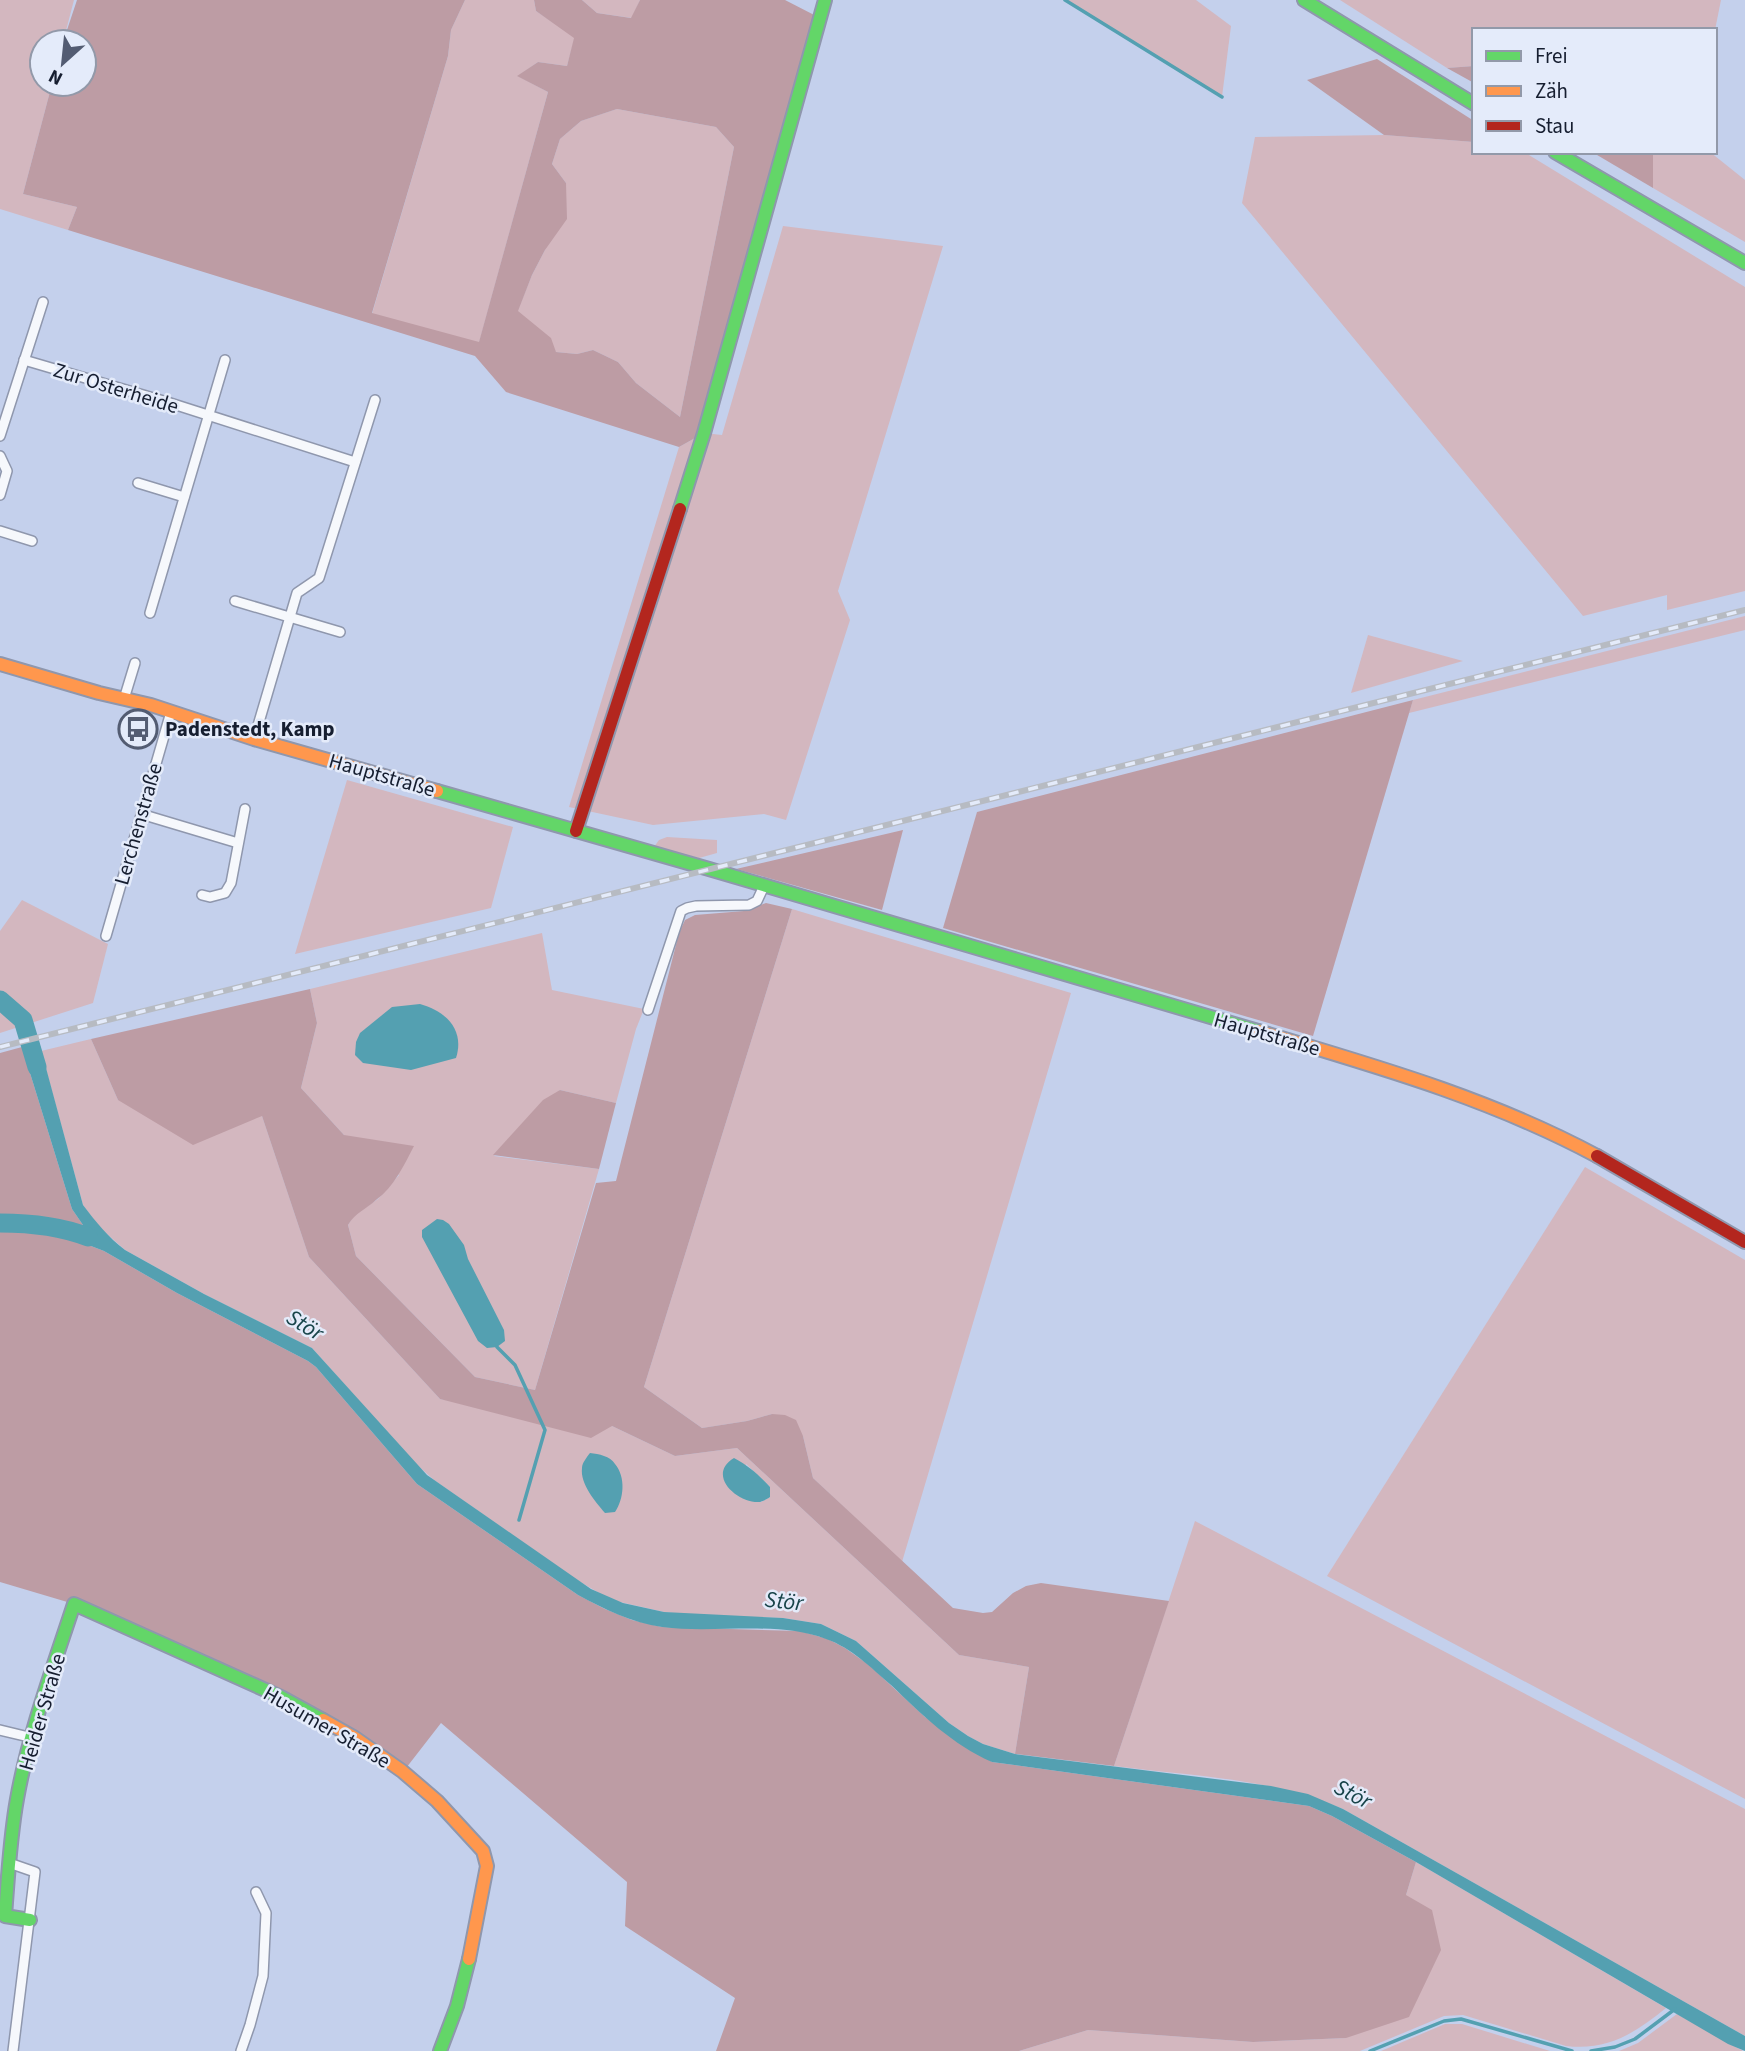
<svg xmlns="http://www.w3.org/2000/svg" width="1745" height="2051" viewBox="0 0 1745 2051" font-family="'Source Sans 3',sans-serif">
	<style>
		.green { fill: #d3b7bf; fill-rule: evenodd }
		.forest { fill: #bd9ca4; fill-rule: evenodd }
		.water { fill: #54a0b1 }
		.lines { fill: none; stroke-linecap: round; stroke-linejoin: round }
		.stream { stroke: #54a0b1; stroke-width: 3.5 }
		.river { stroke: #54a0b1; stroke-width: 19 }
		.street-casing { stroke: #8f97ad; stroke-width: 12 }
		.fast-casing { stroke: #8f97ad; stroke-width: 16 }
		.slow-casing { stroke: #8f97ad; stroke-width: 16 }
		.jam-casing { stroke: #8f97ad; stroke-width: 16 }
		.street { stroke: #f6f8fc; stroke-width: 9 }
		.fast { stroke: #63d668; stroke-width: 12 }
		.slow { stroke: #ff974d; stroke-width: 12 }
		.jam { stroke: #b3261e; stroke-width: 12 }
		.rail-casing { stroke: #b7bbc2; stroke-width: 6 }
		.rail { stroke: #e4ebfa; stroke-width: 3.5; stroke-dasharray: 10; stroke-linecap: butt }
		.labels { text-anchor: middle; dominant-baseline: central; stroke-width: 5; stroke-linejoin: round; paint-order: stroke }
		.street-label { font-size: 21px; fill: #161e30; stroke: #e4ebfa }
		.poi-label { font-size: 21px; font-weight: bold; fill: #161e30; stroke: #e4ebfa; text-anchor: start }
		.water-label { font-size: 23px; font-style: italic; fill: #18444a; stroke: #e4ebfa }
	</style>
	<rect width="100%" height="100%" fill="#c4d0ec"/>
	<g class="green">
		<polygon points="0,0 74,0 63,42 42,42 42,84 52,84 23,194 77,207 68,230 0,209"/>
		<polygon points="465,0 534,0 536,11 575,37 567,66 538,62 518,76 548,92 479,343 372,314 448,56 451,30"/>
		<polygon points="582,0 640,0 632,18 597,13"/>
		<polygon points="1065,0 1196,0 1231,26 1222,97"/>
		<polygon points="1340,0 1721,0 1715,30 1474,30 1474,66 1447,68"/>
		<polygon points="617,109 716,127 734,147 680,417 636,383 618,362 593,350 577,354 556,352 517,312 532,275 545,250 566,183 552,164 560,139 581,121"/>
		<polygon points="1384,135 1474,142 1474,152 1524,152 1745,287 1745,591 1667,610 1667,595 1583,616 1242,203 1255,137"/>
		<polygon points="1653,152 1710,152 1745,180 1745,242 1653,188"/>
		<polygon points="783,226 943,246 838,591 850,620 786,820 764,814 653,825 569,807 679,447 704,433 722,435"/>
		<polygon points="1745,616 1745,630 1409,713 1413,700"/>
		<polygon points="1368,635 1463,661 1351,693"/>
		<polygon points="347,780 513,827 491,908 295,954"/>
		<polygon points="667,837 717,840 717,853 699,858 654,847 659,840"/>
		<polygon points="22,900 108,944 93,1003 0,1033 0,931"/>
		<polygon points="792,909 1071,993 902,1562 813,1478 803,1436 772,1414 747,1421 702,1428 644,1387"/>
		<polygon points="542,933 552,990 644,1009 636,1029 616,1103 560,1090 494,1156 599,1169 535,1390 475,1377 356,1256 348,1225 354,1215 378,1199 399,1175 344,1135 301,1088 317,1023 310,989"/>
		<path d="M 91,1039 L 118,1100 L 262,1116 L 309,1257 L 440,1399 L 612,1426 L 675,1456 L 737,1448 L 959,1655 L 1029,1667 L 1015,1754 L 983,1744 L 968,1736 L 949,1723 L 856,1641 L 821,1624 L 783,1618 L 691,1615 L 664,1612 L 611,1600 L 577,1580 L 434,1480 L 416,1464 L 312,1348 L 204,1294 L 125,1250 L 99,1227 L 83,1205 L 41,1051 ZM 746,1464 L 770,1487 L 770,1497 L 761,1502 L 744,1499 Z"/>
		<polygon points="1585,1167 1745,1260 1745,1799 1327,1576"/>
		<path d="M 1195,1521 L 1745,1809 L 1745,2036 L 1343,1809 C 1273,1778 1190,1776 1114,1766 Z"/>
		<path d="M 1416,1862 L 1666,2008 C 1635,2033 1608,2051 1566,2046 L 1463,2015 L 1444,2016 L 1360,2051 L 1019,2051 L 1088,2030 L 1253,2042 L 1346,2038 L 1406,1895 Z"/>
		<polygon points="1677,2014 1743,2051 1619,2051 1638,2043"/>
		<polygon points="1445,2024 1462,2024 1550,2051 1381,2051"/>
	</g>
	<g class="forest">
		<path d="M 77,0 L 465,0 L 451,30 L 448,56 L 372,313 L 479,342 L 548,92 L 517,76 L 538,62 L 567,66 L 574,38 L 536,11 L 534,0 L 582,0 L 597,13 L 631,18 L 640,0 L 785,0 L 820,18 L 704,433 L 679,447 L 506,392 L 475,356 L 68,230 L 77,207 L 23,194 L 52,84 L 84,84 L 84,42 L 63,42 ZM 617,109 L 716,127 L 734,147 L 680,417 L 636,383 L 618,362 L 593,350 L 577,354 L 556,352 L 551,338 L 518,311 L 532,275 L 545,250 L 567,219 L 566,183 L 552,164 L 560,139 L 581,121 Z"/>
		<polygon points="1377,59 1474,121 1474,142 1384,135 1307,80"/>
		<polygon points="1474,66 1474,83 1447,68"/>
		<polygon points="1592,152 1653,152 1653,188"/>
		<polygon points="1413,700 1313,1036 943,928 977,812"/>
		<polygon points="903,830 882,910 736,869"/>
		<path d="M 766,903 L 792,909 L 644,1387 L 702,1428 L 747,1421 L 772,1414 L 785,1415 L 796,1420 L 803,1436 L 813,1478 L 953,1608 L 983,1613 L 992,1612 L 1013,1593 L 1026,1586 L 1041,1583 L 1169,1601 L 1114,1766 L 1015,1754 L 1029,1667 L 959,1655 L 737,1448 L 675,1456 L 612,1426 L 591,1438 L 440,1399 L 309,1257 L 262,1116 L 193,1145 L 118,1100 L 91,1039 L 310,989 L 317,1023 L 301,1088 L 344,1135 L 414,1146 C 404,1165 394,1187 376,1200 C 365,1210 356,1212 348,1225 L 356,1256 L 475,1377 L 535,1390 L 596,1183 L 616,1181 L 679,933 L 685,920 L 695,915 L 744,911 Z"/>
		<polygon points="22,1047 72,1209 83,1225 82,1229 48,1219 0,1214 0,1053"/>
		<polygon points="560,1090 616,1103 599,1169 493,1155 543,1100"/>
		<polygon points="23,1227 65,1236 104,1251 177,1293 308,1361 316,1367 417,1484 578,1595 605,1609 632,1620 662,1627 800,1631 828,1639 845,1648 869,1665 925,1717 992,1762 1309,1806 1332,1816 1416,1862 1406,1895 1432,1910 1441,1950 1409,2017 1346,2038 1253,2042 1088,2030 1019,2051 716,2051 735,1998 625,1926 627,1882 441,1723 403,1772 355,1738 74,1604 0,1582 0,1230"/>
	</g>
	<g class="water">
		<path d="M 420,1004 C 446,1011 465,1030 456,1058 L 411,1070 L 363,1063 L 355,1055 L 356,1042 L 360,1033 L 392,1007 Z"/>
		<path d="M 39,1042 L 83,1205 C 96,1222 108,1237 125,1250 L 204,1294 L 312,1348 L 427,1475 L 591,1589 L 623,1603 L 664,1612 L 783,1618 L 821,1624 L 856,1641 L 949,1723 L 968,1736 L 983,1744 L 1015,1754 L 1271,1786 L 1308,1794 L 1343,1809 L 1745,2036 L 1745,2051 L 1728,2044 L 1416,1862 L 1332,1816 L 1309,1806 L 992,1762 C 953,1745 922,1715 891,1685 C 871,1668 852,1648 826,1639 C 776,1620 715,1634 662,1627 C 632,1623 604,1609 578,1595 L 417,1484 L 316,1367 L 308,1361 L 177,1293 L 104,1251 L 65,1236 L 67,1225 L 82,1229 L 83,1225 L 72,1209 L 22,1047 Z"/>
		<polygon points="437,1219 443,1220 449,1224 464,1245 468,1259 504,1330 505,1341 497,1347 487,1348 478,1341 422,1237 422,1230"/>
		<path d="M 590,1453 C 599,1454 610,1456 615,1464 C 626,1477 624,1499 615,1512 L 605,1513 C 595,1501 580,1484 582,1468 C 582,1463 587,1457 590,1453 Z"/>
		<path d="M 734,1458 C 749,1466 759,1475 770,1487 L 770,1497 C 767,1499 762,1502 759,1502 C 737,1503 706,1475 734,1458 Z"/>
	</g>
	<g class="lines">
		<g class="stream">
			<polyline points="1065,0 1222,97"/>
			<polyline points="497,1347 515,1365 545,1430 519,1520"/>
			<polyline points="1370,2051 1444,2021 1461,2019 1572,2051"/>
			<polyline points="1591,2051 1615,2047 1635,2039 1675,2009"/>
		</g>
		<g class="river">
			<polyline points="0,1000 23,1020 37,1067"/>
			<path d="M 0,1223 C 30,1223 60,1226 88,1237"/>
		</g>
		<g class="street-casing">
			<g id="street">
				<polyline points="24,360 167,402 355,462"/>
				<polyline points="0,436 43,302"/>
				<polyline points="0,456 7,471 0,495"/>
				<polyline points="138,483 184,497"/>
				<polyline points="0,531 32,541"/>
				<polyline points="235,601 340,632"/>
				<polyline points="150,613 225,360"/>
				<polyline points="124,699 135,663"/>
				<polyline points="254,739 297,593 319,578 375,400"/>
				<polyline points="141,814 238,843"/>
				<polyline points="202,895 210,897 225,893 231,883 245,809"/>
				<polyline points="106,936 171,712"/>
				<polyline points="648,1010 681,911 687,908 696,906 749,905 757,901 764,886"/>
				<polyline points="0,1730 33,1738"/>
				<polyline points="9,1863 35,1872 13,2051"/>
				<polyline points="241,2051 250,2025 263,1976 266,1913 256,1892"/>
			</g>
		</g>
		<g class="fast-casing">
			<g id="fast">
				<polyline points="1304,0 1474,104"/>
				<polyline points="1555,152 1745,263"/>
				<polyline points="680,509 704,433 825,0"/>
				<polyline points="437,791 709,869 1258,1031"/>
				<path d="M 30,1920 L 5,1916 C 8,1877 10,1838 17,1799 C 29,1732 53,1668 74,1604 L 281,1697 L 323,1720"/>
				<polyline points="440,2051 457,2006 469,1959"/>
			</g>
		</g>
		<g class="slow-casing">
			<g id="slow">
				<polyline points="0,664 99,693 151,705 254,739 437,791"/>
				<path d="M 1258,1031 C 1375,1066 1489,1098 1597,1156"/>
				<polyline points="323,1720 355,1738 402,1771 437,1801 483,1851 487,1866 469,1959"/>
			</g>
		</g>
		<g class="jam-casing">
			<g id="jam">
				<polyline points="576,831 680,509"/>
				<polyline points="1597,1156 1745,1242"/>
			</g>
		</g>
		<use href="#street" class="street"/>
		<use href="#fast" class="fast"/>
		<use href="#slow" class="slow"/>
		<use href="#jam" class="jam"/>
		<g class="rail-casing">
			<polyline id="rail" points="0,1047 1745,610"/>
		</g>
		<use href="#rail" class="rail"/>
	</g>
	<defs>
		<g id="bus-ring" transform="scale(2.0125)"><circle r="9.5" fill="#e4ebfa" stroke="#535c72" stroke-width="1.5"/><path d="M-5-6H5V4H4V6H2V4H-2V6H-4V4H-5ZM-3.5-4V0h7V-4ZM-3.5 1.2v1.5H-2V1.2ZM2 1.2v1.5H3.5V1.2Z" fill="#535c72"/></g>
	</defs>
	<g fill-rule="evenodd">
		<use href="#bus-ring" x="138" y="729"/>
	</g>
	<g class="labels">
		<g class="street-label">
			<text transform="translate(116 388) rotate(17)">Zur Osterheide</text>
			<text transform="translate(382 775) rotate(16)">Hauptstraße</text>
			<text transform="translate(138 824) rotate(-74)">Lerchenstraße</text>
			<text transform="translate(1267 1034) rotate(16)">Hauptstraße</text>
			<text transform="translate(42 1712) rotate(-74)">Heider Straße</text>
			<text transform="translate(327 1727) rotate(30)">Husumer Straße</text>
		</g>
		<g class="poi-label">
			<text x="165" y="729">Padenstedt, Kamp</text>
		</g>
		<g class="water-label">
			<text transform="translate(305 1325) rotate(31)">Stör</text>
			<text transform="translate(784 1601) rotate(6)">Stör</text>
			<text transform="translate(1353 1794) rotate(27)">Stör</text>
		</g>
	</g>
	<rect x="1472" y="28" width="245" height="126" fill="#e4ebfa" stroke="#9299a9" stroke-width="2"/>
	<rect x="1486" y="51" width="35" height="10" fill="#63d668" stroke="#9299a9" stroke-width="2"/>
	<text x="1535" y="63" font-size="21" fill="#161e30">Frei</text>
	<rect x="1486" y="86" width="35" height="10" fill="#ff974d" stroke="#9299a9" stroke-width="2"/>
	<text x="1535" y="98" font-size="21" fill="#161e30">Zäh</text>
	<rect x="1486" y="121" width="35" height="10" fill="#b3261e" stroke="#9299a9" stroke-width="2"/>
	<text x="1535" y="133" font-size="21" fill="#161e30">Stau</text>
	<g transform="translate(63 63) rotate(207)"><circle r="33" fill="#e4ebfa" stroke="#9299a9" stroke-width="2"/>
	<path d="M0-5L12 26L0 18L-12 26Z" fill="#535c72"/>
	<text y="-10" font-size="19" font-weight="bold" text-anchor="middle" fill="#161e30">N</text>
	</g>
</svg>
